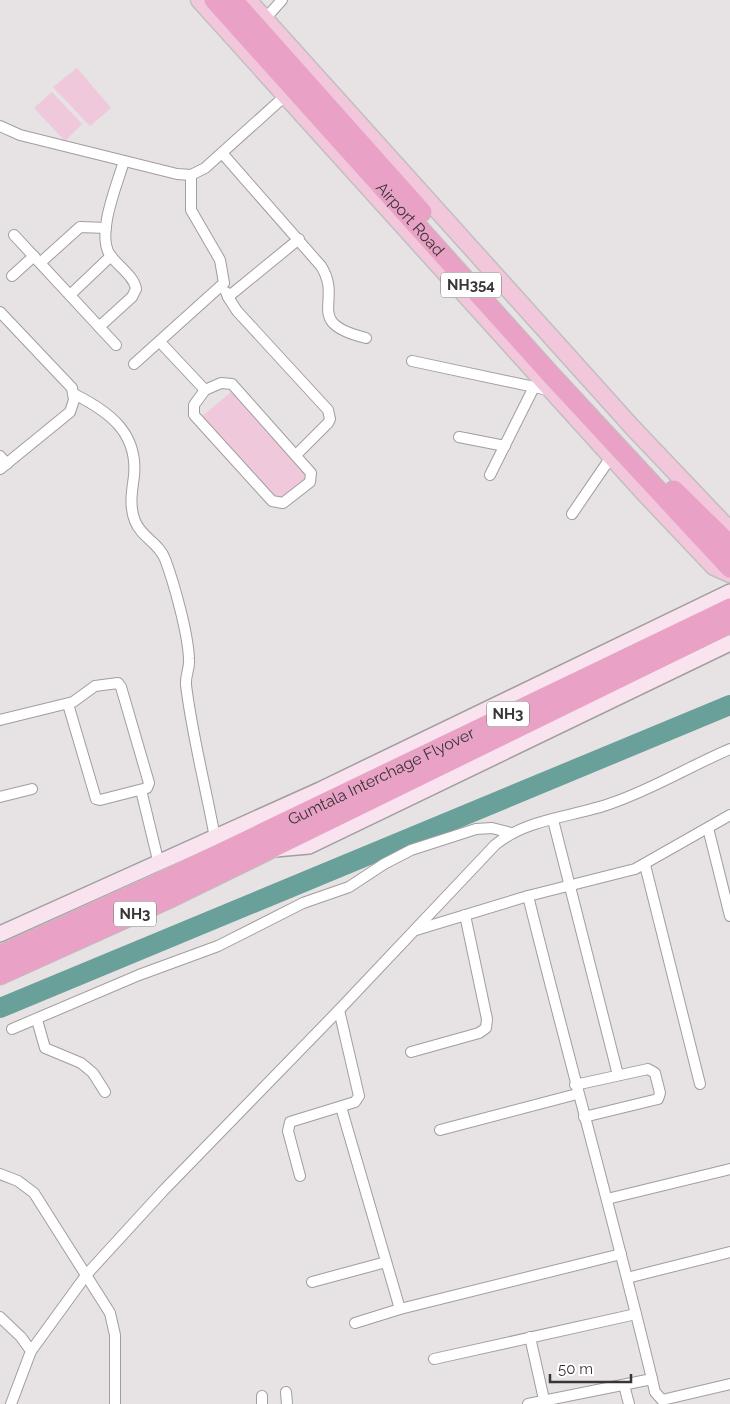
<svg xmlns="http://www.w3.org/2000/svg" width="730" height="1404" viewBox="0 0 730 1404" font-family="Raleway,sans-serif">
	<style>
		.green { fill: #f0c8db }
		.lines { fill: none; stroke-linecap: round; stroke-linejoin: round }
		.river { stroke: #69a099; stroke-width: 20 }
		.street-casing { stroke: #a29d9f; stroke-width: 12 }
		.secondary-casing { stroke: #a29d9f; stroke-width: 18 }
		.primary-casing { stroke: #c0bfbf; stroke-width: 19 }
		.highway-casing { stroke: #c0bfbf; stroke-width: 21 }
		.street { stroke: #fff; stroke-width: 10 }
		.secondary { stroke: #f8e3ee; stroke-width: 15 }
		.primary { stroke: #f2c7dc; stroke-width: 16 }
		.highway { stroke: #e9a2c5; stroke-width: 19 }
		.labels { text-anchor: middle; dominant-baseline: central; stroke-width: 4; stroke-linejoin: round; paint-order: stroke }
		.shield { fill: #fff; stroke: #747273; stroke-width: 1 }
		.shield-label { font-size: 15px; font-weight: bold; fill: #393637 }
		.street-label { font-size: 16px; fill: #393637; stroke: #fff }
	</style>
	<rect width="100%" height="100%" fill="#e7e2e4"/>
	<g class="green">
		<polygon points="77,68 111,108 90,126 53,87"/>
		<polygon points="52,92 82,124 65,141 34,108"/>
		<polygon points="231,392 311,480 279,504 200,418"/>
	</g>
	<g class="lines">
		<polyline class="river" points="0,1008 730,705"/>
		<g class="street-casing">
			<g id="street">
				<polyline points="265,19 282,0"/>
				<polyline points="0,126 20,135 177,174 191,175 205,168 285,96"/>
				<path d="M 222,153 L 321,266 C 344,302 302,322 366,338"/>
				<polyline points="14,235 116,345"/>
				<polyline points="40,263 80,227 106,228"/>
				<polyline points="12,276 34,256"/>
				<polyline points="226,292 228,297 299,239"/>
				<polyline points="70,295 111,256"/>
				<polyline points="228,297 237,311 328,410 330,419 328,423 296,455"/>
				<polyline points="0,312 72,388 74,400 70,412 0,469"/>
				<path d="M 99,327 L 132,297 L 136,289 C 134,276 118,266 110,255 C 96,234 117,185 124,161"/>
				<polyline points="160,342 205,390 221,383 232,384 311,473 310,482 283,503 272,501 194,415 194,405 205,390"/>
				<polyline points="412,361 548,390"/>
				<polyline points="134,364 224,283 220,260 191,210 191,175"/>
				<path d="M 74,394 C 110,412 138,433 134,476 C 132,491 129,506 135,521 C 141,537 159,543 165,559 C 174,583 188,633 189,659 C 190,668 185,676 186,685 C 192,735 206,788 215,838"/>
				<polyline points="459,437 505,446"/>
				<polyline points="0,456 7,464"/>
				<polyline points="490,475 534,387"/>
				<polyline points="572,514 611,457"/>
				<polyline points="0,720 73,702 95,686 118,683 121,687 149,783 147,788 100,800 96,799 68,704"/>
				<polyline points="141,790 159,864"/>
				<polyline points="0,797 32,789"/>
				<polyline points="553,820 618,1075"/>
				<polyline points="708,828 730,916"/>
				<polyline points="645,865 700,1084"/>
				<polyline points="416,930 528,896 635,869 730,815"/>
				<polyline points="37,1020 45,1048 81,1063 93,1073 105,1092"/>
				<polyline points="12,1029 139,975 218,946 303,903 349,887 384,864 411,850 476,829 492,828 511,833"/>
				<polyline points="411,1052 479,1033 486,1028 487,1019 465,915"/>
				<polyline points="575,1085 648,1069 655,1073 660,1093 658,1099 584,1117"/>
				<polyline points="341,1107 400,1309 621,1254"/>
				<polyline points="440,1130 577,1094"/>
				<polyline points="0,1174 18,1181 34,1193 110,1313 115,1335 115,1404"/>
				<polyline points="300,1176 288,1131 290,1122 355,1102 359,1096 339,1010"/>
				<polyline points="607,1199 730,1169"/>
				<polyline points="627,1278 730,1252"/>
				<polyline points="312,1282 386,1262"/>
				<polyline points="0,1317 21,1337 31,1351 11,1404"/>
				<polyline points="355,1323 400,1309"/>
				<polyline points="530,1337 545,1404"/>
				<path d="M 31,1351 L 87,1274 L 163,1191 L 339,1010 L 495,845 C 527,818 574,817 612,803 C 653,789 690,766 730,749"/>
				<polyline points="434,1359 636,1314"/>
				<polyline points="652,1379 655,1392 662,1400 730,1384"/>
				<polyline points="624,1385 629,1404"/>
				<polyline points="286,1392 287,1404"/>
				<polyline points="262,1396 262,1404"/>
				<path d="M 528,1404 L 652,1379 C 613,1217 568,1057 528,896"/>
			</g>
		</g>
		<g class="secondary-casing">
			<g id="secondary">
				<polyline points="275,849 309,846 730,643"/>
				<polyline points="0,934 320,790 730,592"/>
			</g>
		</g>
		<g class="primary-casing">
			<g id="primary">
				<polyline points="199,0 641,490 714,567 730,574"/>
				<polyline points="248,0 633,428 730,530"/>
			</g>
		</g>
		<g class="highway-casing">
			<g id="highway">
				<path id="s1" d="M 214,0 L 551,375 L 730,568"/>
				<polyline points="233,0 422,212"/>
				<polyline points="674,490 730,545"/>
				<path id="s2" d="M 0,955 L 156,884 L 730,608"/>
				<polyline points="0,975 166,900 730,624"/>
			</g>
		</g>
		<use href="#street" class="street"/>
		<use href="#secondary" class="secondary"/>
		<use href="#primary" class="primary"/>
		<use href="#highway" class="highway"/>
	</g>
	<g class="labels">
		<g class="shield">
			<rect x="441" y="272.5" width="60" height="25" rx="4"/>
			<rect x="487" y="701.5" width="42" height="25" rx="4"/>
			<rect x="114" y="901.5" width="42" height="25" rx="4"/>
		</g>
		<g class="shield-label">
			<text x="471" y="285">NH354</text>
			<text x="508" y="714">NH3</text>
			<text x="135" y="914">NH3</text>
		</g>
		<g class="street-label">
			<text stroke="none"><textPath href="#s1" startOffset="294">Airport Road</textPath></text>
			<text stroke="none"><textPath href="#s2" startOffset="421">Gumtala Interchage Flyover</textPath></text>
		</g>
	</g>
	<path d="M550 1374v8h81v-8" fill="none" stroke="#393637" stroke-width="2.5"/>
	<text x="558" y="1374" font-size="15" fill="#393637" stroke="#ffffff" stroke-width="4" paint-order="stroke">50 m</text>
</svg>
